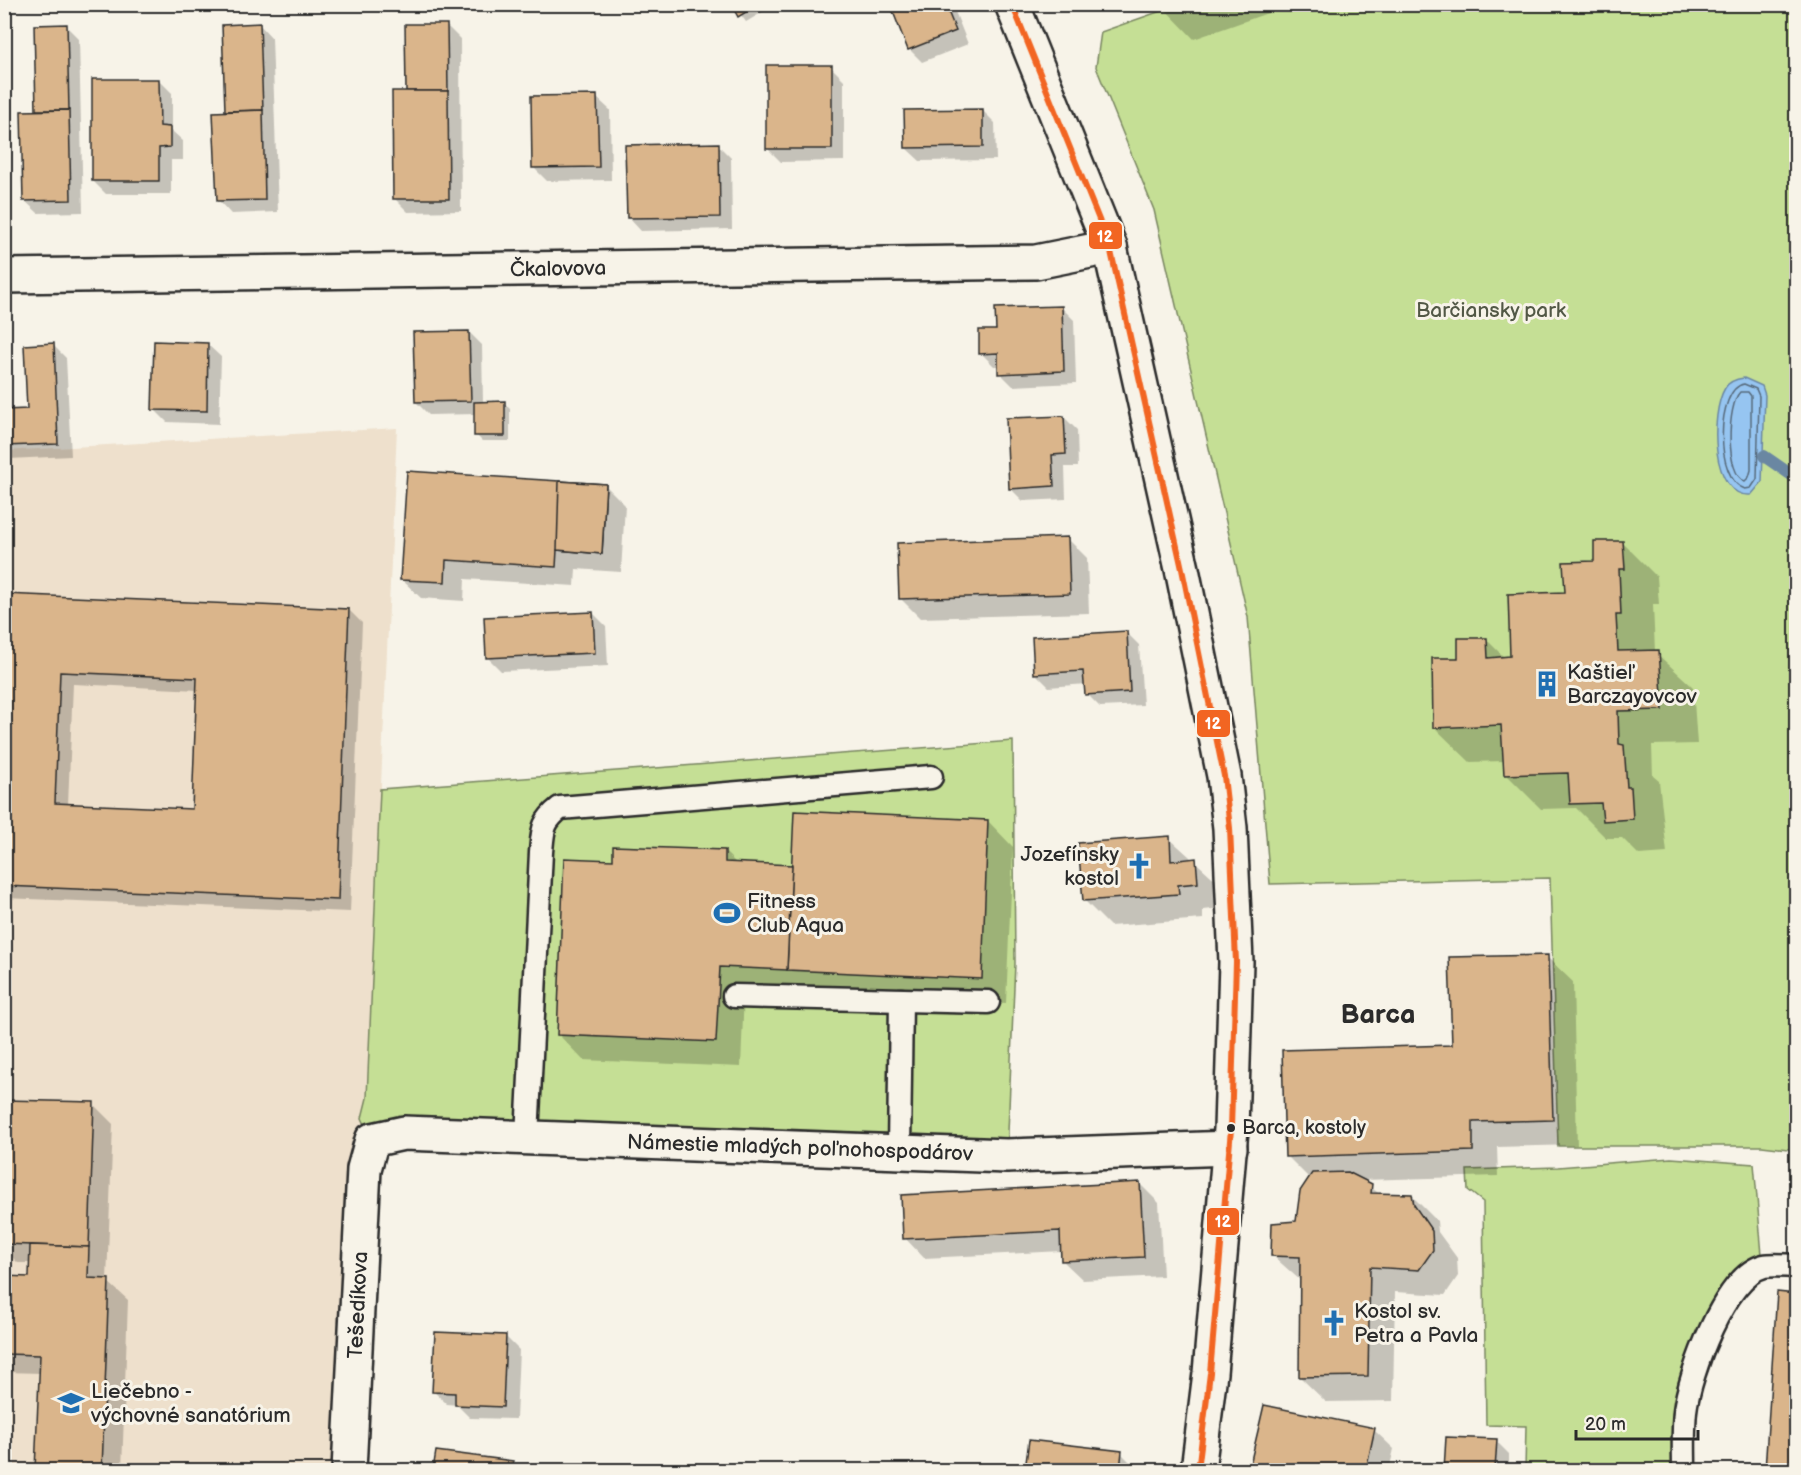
<svg xmlns="http://www.w3.org/2000/svg" width="1801" height="1475" viewBox="0 0 1801 1475" font-family="'Balsamiq Sans',sans-serif">
	<style>
		.built { fill: #eee0cc }
		.green { fill: #c5df95; stroke: #788560; stroke-width: 1.5 }
		.water { fill: #96c5f1; stroke: #6b87a2; stroke-width: 1.5 }
		.shadow { fill: #0003; fill-rule: evenodd }
		.lines { fill: none; stroke-linecap: round; stroke-linejoin: round }
		.shore { stroke: #56697a; stroke-width: 1.5 }
		.stream { stroke: #6b87a2; stroke-width: 12 }
		.building { fill: #dab58b; stroke: #2b2b2b; stroke-width: 1.5; fill-rule: evenodd }
		.service-casing { stroke: #2b2b2b; stroke-width: 27 }
		.minor-casing { stroke: #2b2b2b; stroke-width: 38 }
		.service { stroke: #f7f3e8; stroke-width: 22 }
		.minor { stroke: #f7f3e8; stroke-width: 33 }
		.bus-1-casing { stroke: #f7f3e8; stroke-width: 10 }
		.bus-1 { stroke: #f26522; stroke-width: 6 }
		.bus-dot { fill: #2b2b2b; stroke: #f7f3e8; stroke-width: 2 }
		.labels { text-anchor: middle; dominant-baseline: central; stroke-width: 6; stroke-linejoin: round; paint-order: stroke }
		.bus-label { font-size: 20px; fill: #2b2b2b; stroke: #f7f3e8; text-anchor: start }
		.street-label { font-size: 21px; fill: #2b2b2b; stroke: #f7f3e8 }
		.park-label { font-size: 21px; fill: #525846; stroke: #f7f3e8 }
		.poi-label { font-size: 21px; fill: #2b2b2b; stroke: #f7f3e8; text-anchor: start }
		.district-label { font-size: 27px; font-weight: bold; fill: #2b2b2b; stroke: #f7f3e8 }
		.line-badge { stroke: #f7f3e8; stroke-width: 2 }
		.badge-label { font-size: 16px; text-anchor: middle; font-weight: bold; fill: #fff }
	</style>
	<rect width="100%" height="100%" fill="#f7f3e8"/>
	<filter id="ink" filterUnits="userSpaceOnUse"><feTurbulence type="fractalNoise" baseFrequency=".0167" numOctaves="2"/><feDisplacementMap in="SourceGraphic" scale="12" xChannelSelector="R" yChannelSelector="G"/><feConvolveMatrix kernelMatrix="1 2 1 2 8 2 1 2 1" color-interpolation-filters="sRGB"/></filter>
	<g filter="url(#ink)">
		<polygon class="built" points="397,428 367,1098 362,1118 372,1140 349,1470 5,1470 5,451"/>
		<g class="green">
			<polygon points="1178,5 1796,5 1796,1150 1762,1146 1558,1146 1550,878 1270,884 1248,617 1154,210 1096,67 1101,32"/>
			<polygon points="1013,741 1015,963 1007,1156 372,1140 362,1118 367,1098 380,789"/>
			<polygon points="1671,1158 1754,1164 1763,1266 1707,1336 1684,1470 1525,1470 1526,1426 1486,1425 1483,1202 1468,1190 1467,1170 1558,1167"/>
		</g>
		<g class="water">
			<path d="M 1744,378 L 1762,386 L 1765,395 L 1762,482 L 1751,495 C 1710,498 1710,413 1725,388 C 1729,381 1736,379 1744,378 Z"/>
			<polygon points="1796,462 1796,606 1793,604 1791,593 1793,476"/>
		</g>
		<g class="shadow">
			<polygon points="733,4 776,4 746,22"/>
			<polygon points="893,4 952,4 968,44 922,62 909,49"/>
			<polygon points="1160,4 1293,4 1194,39"/>
			<polygon points="259,24 272,38 278,212 231,214 218,200 226,113 223,26"/>
			<polygon points="35,26 66,26 79,39 83,212 38,213 24,200 37,112"/>
			<polygon points="447,26 460,39 461,211 408,212 395,199 407,93"/>
			<polygon points="831,67 844,80 844,161 781,162 768,149"/>
			<polygon points="159,80 172,93 172,131 183,141 183,160 171,160 171,194 106,194 93,181"/>
			<polygon points="596,97 610,110 611,180 547,181 534,168"/>
			<polygon points="982,110 995,123 996,160 920,161 906,148"/>
			<polygon points="718,145 731,158 732,229 641,231 628,217"/>
			<polygon points="1061,307 1074,320 1076,383 1013,386 1000,373 1000,366 994,366 981,353 997,331"/>
			<polygon points="469,332 482,345 483,403 504,403 510,409 510,441 482,441 476,435 476,414 429,415 416,402"/>
			<polygon points="207,344 221,357 219,424 167,422 154,409"/>
			<polygon points="53,345 66,358 71,456 9,459 4,454 4,411 28,410"/>
			<polygon points="1064,417 1077,430 1078,467 1065,467 1066,499 1023,501 1010,488"/>
			<polygon points="606,486 625,505 621,572 576,569 575,586 465,579 464,601 421,598 401,579"/>
			<polygon points="1068,539 1087,558 1089,613 920,618 900,598"/>
			<polygon points="1622,542 1657,577 1659,604 1653,604 1655,652 1693,687 1697,744 1652,745 1653,776 1659,781 1667,853 1639,855 1622,838 1606,838 1576,808 1541,809 1506,774 1505,761 1470,762 1434,727 1459,659 1486,639 1505,658 1512,657 1566,593 1596,562"/>
			<path d="M 4,596 L 349,610 L 362,623 L 350,912 L 4,898 ZM 73,684 L 198,690 L 193,811 L 68,805 Z"/>
			<polygon points="593,613 606,626 608,666 501,671 488,658"/>
			<polygon points="1126,632 1139,645 1143,705 1100,707 1087,694 1086,684 1049,687 1036,674"/>
			<polygon points="988,821 1013,847 1006,1003 744,992 741,1067 583,1060 558,1034 614,862 725,852 737,864 793,867"/>
			<polygon points="1169,838 1221,885 1223,908 1203,910 1203,919 1110,926 1084,900"/>
			<polygon points="1547,957 1573,982 1577,1145 1497,1147 1498,1176 1361,1180 1381,1195 1412,1196 1437,1221 1438,1232 1457,1258 1458,1276 1445,1295 1395,1292 1393,1401 1326,1402 1300,1377 1301,1281 1273,1256 1298,1222 1310,1179 1287,1156 1453,1047"/>
			<polygon points="4,1102 93,1104 113,1124 107,1281 128,1300 122,1470 37,1470 41,1373 4,1372 4,1278 30,1279 31,1263 18,1263 4,1249"/>
			<polygon points="1140,1184 1159,1203 1163,1276 1083,1280 1063,1261 1062,1251 924,1258 905,1238"/>
			<polygon points="1779,1294 1796,1295 1796,1470 1766,1470"/>
			<polygon points="506,1337 519,1350 516,1419 470,1418 457,1405 447,1404 433,1391"/>
			<polygon points="1374,1430 1394,1449 1389,1470 1251,1469"/>
			<polygon points="1447,1438 1496,1441 1509,1454 1509,1470 1446,1470"/>
			<polygon points="1030,1442 1121,1453 1134,1466 1134,1470 1027,1470"/>
			<polygon points="437,1453 512,1462 521,1470 435,1470"/>
		</g>
		<g class="lines">
			<g class="shore">
				<path d="M 1744,384 L 1756,389 L 1759,396 L 1757,479 L 1751,488 L 1745,489 C 1714,480 1716,388 1744,384 Z"/>
				<path d="M 1740,392 L 1748,392 L 1751,396 L 1751,470 L 1749,477 L 1745,481 C 1725,475 1727,405 1740,392 Z"/>
			</g>
			<polyline class="stream" points="1764,456 1793,476"/>
		</g>
		<g class="building">
			<polygon points="731,4 759,4 738,17"/>
			<polygon points="890,4 945,4 956,31 908,50"/>
			<polygon points="260,23 263,110 225,111 222,25"/>
			<polygon points="67,24 69,110 36,110 34,25"/>
			<polygon points="405,24 447,24 448,91 406,91"/>
			<rect x="766" y="65" width="66" height="84"/>
			<polygon points="92,79 159,79 160,126 170,127 170,147 159,148 159,181 92,181"/>
			<polygon points="392,91 448,91 449,199 393,199"/>
			<polygon points="597,95 599,167 532,168 531,96"/>
			<polygon points="983,109 983,147 905,148 904,110"/>
			<polygon points="69,110 71,200 23,201 21,111"/>
			<polygon points="263,110 265,200 217,201 213,112"/>
			<polygon points="719,143 720,217 627,218 625,145"/>
			<polygon points="1062,306 1064,371 998,374 998,353 979,354 979,330 996,330 995,308"/>
			<polygon points="469,331 471,401 415,402 413,332"/>
			<polygon points="154,341 208,343 207,411 152,410"/>
			<polygon points="54,343 58,444 4,446 4,410 27,409 24,345"/>
			<polygon points="505,401 505,436 474,436 474,402"/>
			<polygon points="1064,416 1066,454 1052,455 1054,486 1009,489 1006,418"/>
			<polygon points="407,471 606,484 602,554 557,550 556,567 446,560 445,582 400,580"/>
			<polygon points="559,481 606,484 602,554 557,550"/>
			<polygon points="1068,537 1070,594 899,599 897,543"/>
			<polygon points="1594,541 1623,541 1625,569 1619,569 1621,615 1616,615 1618,651 1659,650 1663,710 1618,711 1619,744 1624,745 1627,787 1631,787 1633,819 1603,821 1601,803 1570,804 1568,773 1504,775 1501,725 1433,728 1432,658 1458,658 1458,638 1487,638 1488,658 1510,656 1508,594 1565,592 1563,562 1594,561"/>
			<path d="M 4,594 L 349,609 L 338,900 L 4,886 ZM 60,672 L 197,678 L 192,809 L 55,803 Z"/>
			<polygon points="593,612 595,653 486,658 484,617"/>
			<polygon points="1127,631 1130,692 1085,695 1083,671 1034,674 1032,637"/>
			<polygon points="794,811 988,820 982,979 787,970"/>
			<polygon points="1170,836 1171,861 1196,858 1198,883 1178,885 1179,894 1083,901 1078,843"/>
			<polygon points="613,846 725,850 725,862 792,865 787,970 720,967 716,1042 557,1035 564,858 613,860"/>
			<polygon points="1548,955 1553,1120 1473,1122 1473,1151 1285,1157 1282,1050 1452,1045 1449,957"/>
			<polygon points="4,1100 94,1102 89,1247 4,1244"/>
			<polygon points="1348,1172 1372,1184 1371,1193 1412,1194 1414,1205 1432,1231 1433,1250 1419,1270 1370,1267 1368,1376 1299,1377 1300,1257 1271,1256 1272,1223 1296,1221 1300,1191 1312,1173"/>
			<polygon points="1140,1182 1144,1257 1061,1261 1060,1231 903,1239 901,1195"/>
			<polygon points="30,1245 89,1247 88,1278 109,1279 102,1470 35,1470 40,1355 4,1354 4,1276 29,1277"/>
			<polygon points="1777,1292 1796,1294 1796,1470 1765,1470"/>
			<polygon points="435,1332 506,1335 503,1407 455,1405 455,1393 432,1392"/>
			<polygon points="1264,1405 1375,1428 1366,1470 1249,1469"/>
			<polygon points="1446,1437 1497,1439 1495,1470 1444,1470"/>
			<polygon points="1029,1440 1122,1451 1120,1470 1025,1470"/>
			<polygon points="436,1451 513,1461 512,1470 433,1470"/>
		</g>
		<g class="lines">
			<g class="service-casing">
				<g id="service">
					<polyline points="734,996 988,1002"/>
					<path d="M 527,1137 L 541,852 C 543,830 542,822 560,808 L 931,777"/>
					<polyline points="899,1150 901,1000"/>
					<path d="M 1684,1470 C 1684,1451 1683,1430 1685,1411 C 1689,1375 1725,1275 1764,1266 C 1774,1264 1787,1266 1796,1266"/>
				</g>
			</g>
			<g class="minor-casing">
				<g id="minor">
					<polyline points="1012,4 1110,247 1182,569 1224,776 1230,828 1236,962 1231,1129 1210,1373 1198,1470"/>
					<polyline points="4,276 1036,262 1110,247"/>
					<polyline points="349,1470 364,1169 372,1140 404,1133 1007,1156 1230,1148"/>
				</g>
			</g>
			<use href="#service" class="service"/>
			<use href="#minor" class="minor"/>
			<g class="bus-1-casing">
				<polyline id="bus-1" points="1012,4 1110,247 1182,569 1224,776 1230,828 1236,962 1231,1129 1210,1373 1198,1470"/>
			</g>
			<use href="#bus-1" class="bus-1"/>
		</g>
	</g>
	<defs>
		<g id="building-bare" transform="scale(2.07)"><path d="M-4-6H4V6H1V3H-1V6H-4ZM-2.5-4.3h1.7v1.8h-1.7ZM.8-4.3h1.7v1.8H.8ZM-2.5-1h1.7V.8h-1.7ZM.8-1h1.7V.8H.8Z" fill="#1f6fb2" stroke="#f7f3e8" stroke-width="2.5" paint-order="stroke"/></g>
		<g id="church-bare" transform="scale(2.07)"><path d="M-1.2-6h2.4v3.5h3.3v2.4h-3.3V6h-2.4V-.1h-3.3v-2.4h3.3Z" fill="#1f6fb2" stroke="#f7f3e8" stroke-width="2.5" paint-order="stroke"/></g>
		<g id="stadium-bare" transform="scale(2.07)"><path d="M0-5a6.5 5 0 1 0 0 10a6.5 5 0 1 0 0-10ZM-3.5-1.8h7v3.6h-7Z" fill="#1f6fb2" stroke="#f7f3e8" stroke-width="2.5" paint-order="stroke"/></g>
		<g id="school-bare" transform="scale(2.07)"><path d="M0-5L7-2L0 1L-7-2ZM-4 1L0 2.5L4 1V4Q0 6-4 4Z" fill="#1f6fb2" stroke="#f7f3e8" stroke-width="2.5" paint-order="stroke"/></g>
	</defs>
	<g fill-rule="evenodd">
		<use href="#building-bare" x="1547" y="684"/>
		<use href="#church-bare" x="1139" y="866"/>
		<use href="#stadium-bare" x="727" y="913"/>
		<use href="#church-bare" x="1334" y="1323"/>
		<use href="#school-bare" x="71" y="1403"/>
	</g>
	<circle class="bus-dot" cx="1231" cy="1128" r="5"/>
	<g class="labels">
		<g class="bus-label">
			<text x="1242" y="1128">Barca, kostoly</text>
		</g>
		<g class="street-label">
			<text transform="translate(558 269) rotate(-1)">Čkalovova</text>
			<text transform="translate(800 1148) rotate(2)">Námestie mladých poľnohospodárov</text>
			<text transform="translate(358 1305) rotate(-87)">Tešedíkova</text>
		</g>
		<g class="park-label">
			<text x="1491" y="310">Barčiansky park</text>
		</g>
		<g class="poi-label">
			<text x="1567" y="672">Kaštieľ<tspan x="1567" dy="24">Barczayovcov</tspan></text>
			<text x="1119" y="854" text-anchor="end">Jozefínsky<tspan x="1119" dy="24">kostol</tspan></text>
			<text x="747" y="901">Fitness<tspan x="747" dy="24">Club Aqua</tspan></text>
			<text x="1354" y="1311">Kostol sv.<tspan x="1354" dy="24">Petra a Pavla</tspan></text>
			<text x="91" y="1391">Liečebno -<tspan x="91" dy="24">výchovné sanatórium</tspan></text>
		</g>
		<g class="district-label">
			<text x="1378" y="1015">Barca</text>
		</g>
	</g>
	<g class="line-badge">
		<rect x="1088" y="221" width="35" height="29" rx="6" fill="#f26522"/>
		<rect x="1196" y="709" width="35" height="29" rx="6" fill="#f26522"/>
		<rect x="1206" y="1207" width="34" height="29" rx="6" fill="#f26522"/>
	</g>
	<g class="badge-label">
		<text x="1105" y="242">12</text>
		<text x="1213" y="729">12</text>
		<text x="1223" y="1227">12</text>
	</g>
	<rect width="1801" height="1475" fill="none" stroke="#f7f3e8" stroke-width="24"/>
	<rect x="12" y="12" width="1777" height="1451" fill="none" stroke="#2b2b2b" stroke-width="2" filter="url(#ink)"/>
	<path d="M1576 1430v9h122v-9" fill="none" stroke="#2b2b2b" stroke-width="3"/>
	<text x="1585" y="1430" font-size="18" fill="#2b2b2b" stroke="#f7f3e8" stroke-width="4.5" paint-order="stroke">20 m</text>
</svg>
